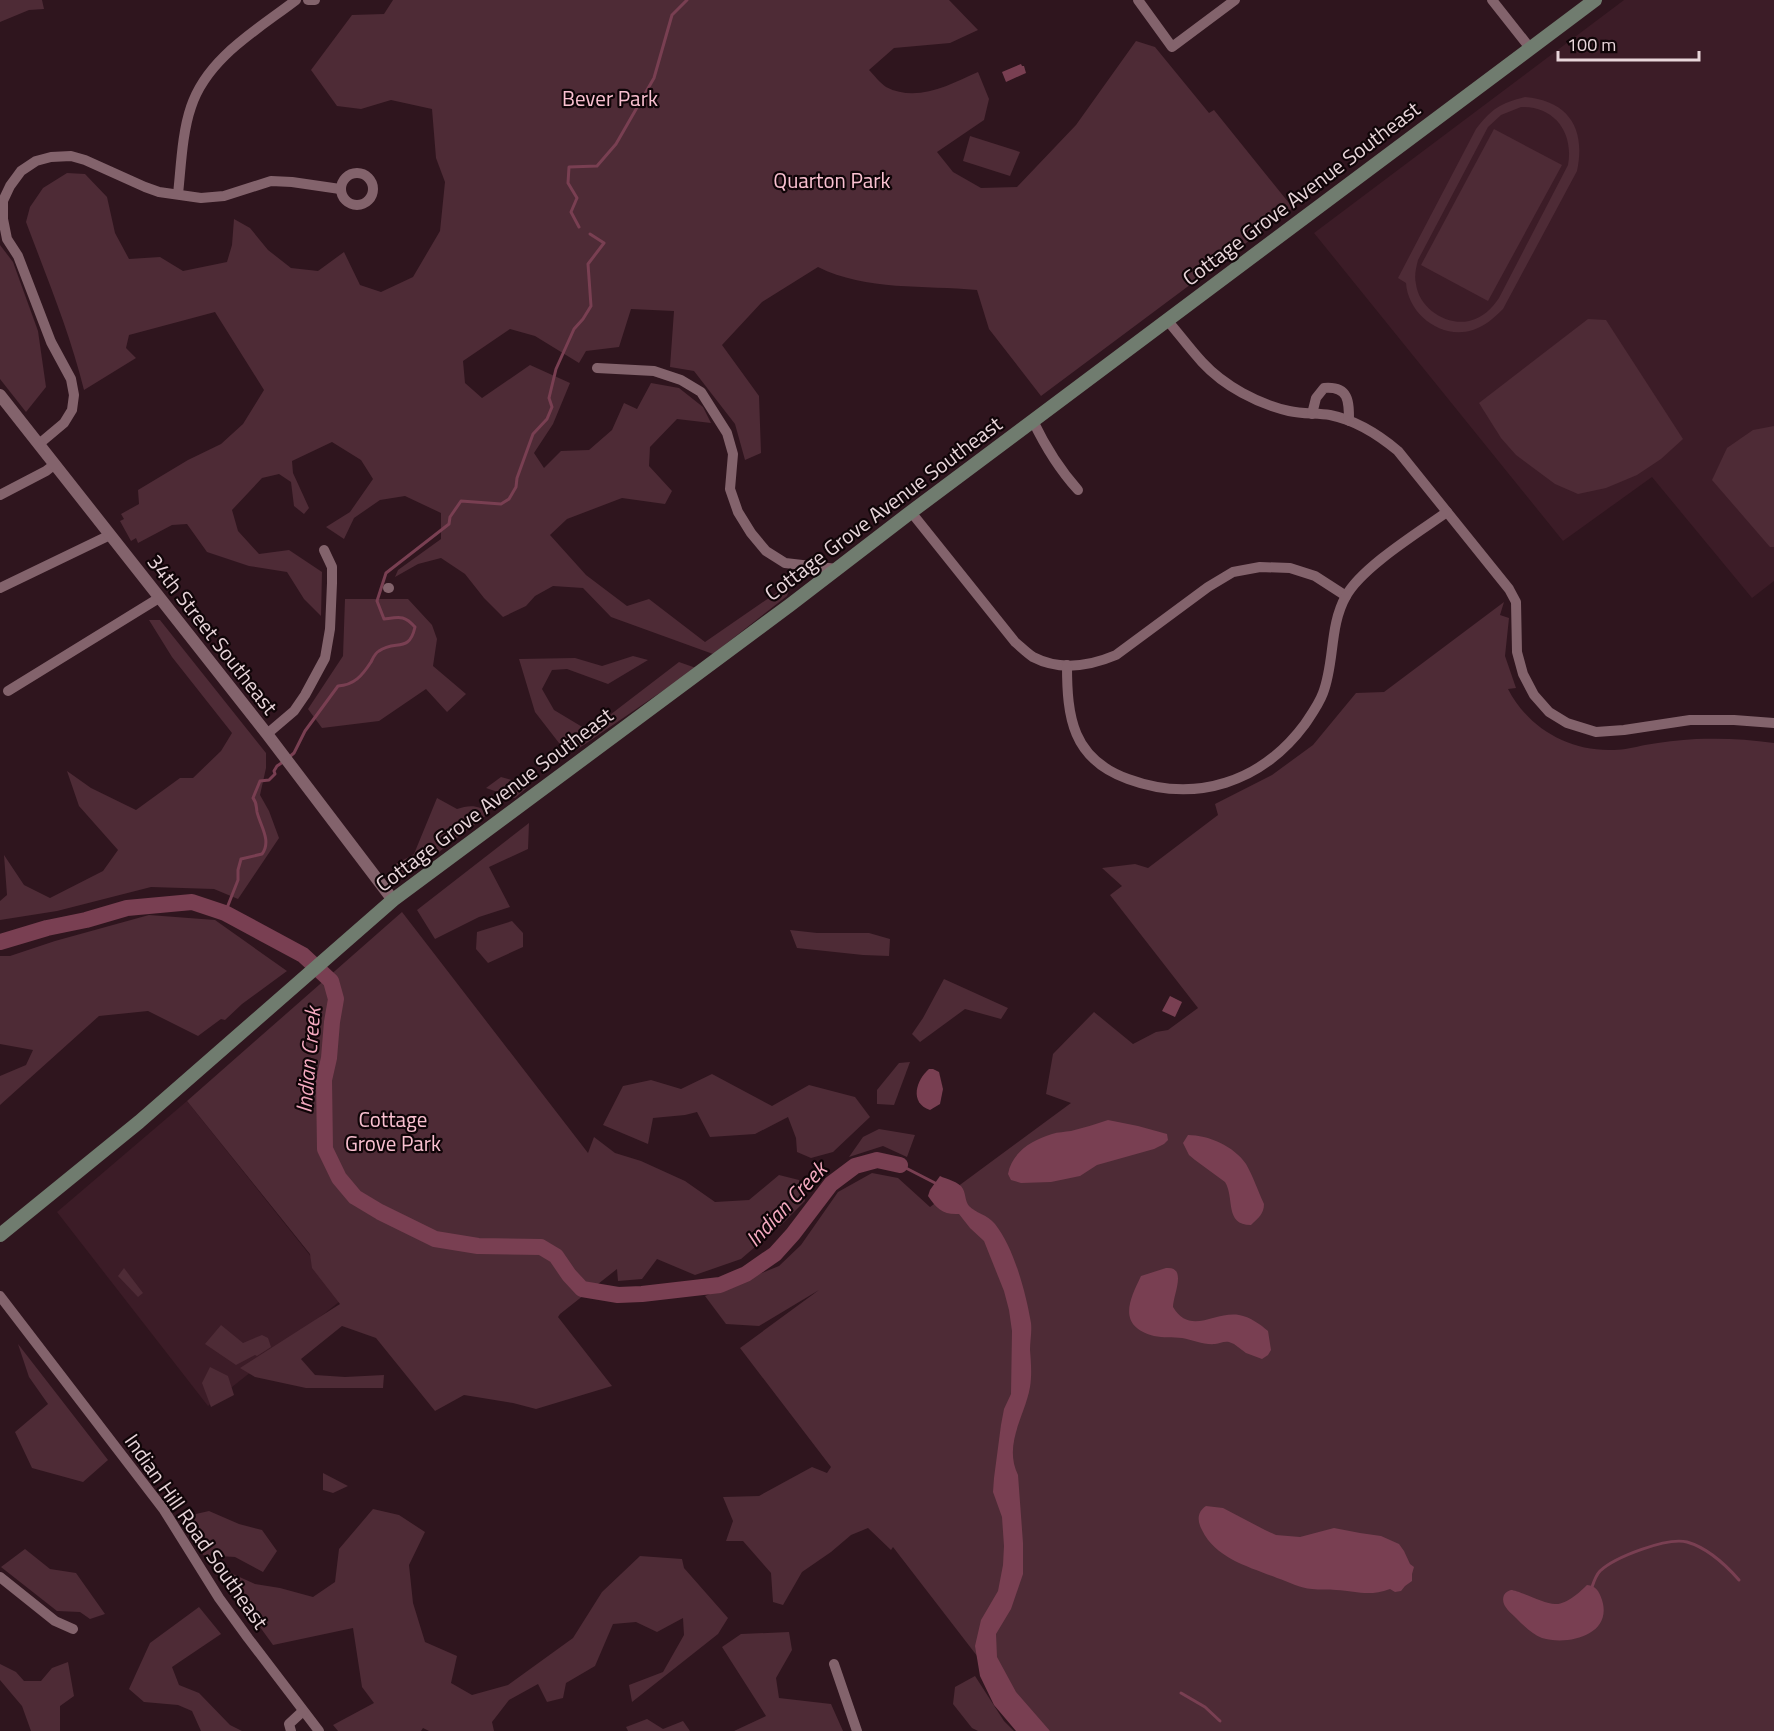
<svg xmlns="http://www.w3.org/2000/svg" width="1774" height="1731" viewBox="0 0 1774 1731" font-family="'Titillium Web',sans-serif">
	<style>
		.built { fill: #3c1c27 }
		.green { fill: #4e2b36; fill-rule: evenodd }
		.water { fill: #793f52 }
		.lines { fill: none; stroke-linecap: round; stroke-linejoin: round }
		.stream { stroke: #793f52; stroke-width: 3 }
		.river { stroke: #793f52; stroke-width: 16 }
		.minor { stroke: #83636c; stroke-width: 10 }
		.tertiary { stroke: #83636c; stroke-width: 12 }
		.secondary { stroke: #707c6f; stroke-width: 14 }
		.labels { text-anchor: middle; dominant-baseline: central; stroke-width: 4.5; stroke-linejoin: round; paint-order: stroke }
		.park-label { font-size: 21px; fill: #fac1d1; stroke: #100508 }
		.street-label { font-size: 21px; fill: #e8d5da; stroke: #100508 }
		.water-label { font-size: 22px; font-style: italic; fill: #f5aac0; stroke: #100508 }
	</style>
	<rect width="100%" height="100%" fill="#2f151e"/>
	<g class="built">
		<polygon points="1624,0 1774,0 1774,581 1752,598 1652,477 1563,541 1314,233"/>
		<polygon points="187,1101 344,1298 208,1406 57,1212"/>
	</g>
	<g class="green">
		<polygon points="0,0 42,0 44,9 29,10 0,22"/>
		<path d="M 393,0 L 949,0 L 978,30 L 950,43 L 894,48 L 869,70 C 874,75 880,83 886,87 C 917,103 949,85 978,72 L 989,99 L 984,120 L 937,152 L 953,172 L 981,188 L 1017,187 L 1076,125 L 1136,41 L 1155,47 L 1209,113 L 1214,110 L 1293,208 L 1041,396 L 989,329 L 977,290 C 925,285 866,291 818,267 L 762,302 L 722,345 L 759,396 L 761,453 L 745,460 L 735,424 L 694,371 L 670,367 L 674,311 L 631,309 L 619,347 L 586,351 L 579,363 L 535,336 L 510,329 L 463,361 L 465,383 L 482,398 L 530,365 L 570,383 L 553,424 L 534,453 L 544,468 L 561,451 L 589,450 L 612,430 L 624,403 L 637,409 L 651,383 L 679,388 L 703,407 L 711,423 L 677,419 L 650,447 L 649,466 L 672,491 L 665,504 L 622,498 L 567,519 L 550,535 L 586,575 L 627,606 L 649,599 L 705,642 L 792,582 L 787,596 L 713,654 L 611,617 L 583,588 L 553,586 L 535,596 L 526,606 L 503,617 L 484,598 L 465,574 L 441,558 L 418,564 L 395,577 L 398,570 L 441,539 L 441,513 L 405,496 L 380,500 L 354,518 L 344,539 L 326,527 L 350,512 L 373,479 L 361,460 L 332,442 L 292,461 L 293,473 L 309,508 L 304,514 L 294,506 L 291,482 L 279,474 L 262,478 L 232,510 L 238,531 L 259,554 L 289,550 L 322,572 L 321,616 L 304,599 L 287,572 L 249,566 L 207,552 L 187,524 L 172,525 L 138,543 L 136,538 L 131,541 L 120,521 L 124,519 L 121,514 L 139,504 L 138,490 L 188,460 L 221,444 L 243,424 L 264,390 L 215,312 L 129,335 L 126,348 L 136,358 L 84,390 C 70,333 47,278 26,222 L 30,207 L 43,188 L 67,173 L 85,174 L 107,197 L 115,233 L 129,259 L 160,257 L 183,271 L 227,262 L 232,245 L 234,219 L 250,228 L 268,250 L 291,268 L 318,271 L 344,252 L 360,285 L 381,292 L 413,277 L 440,231 L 445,182 L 436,158 L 432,109 L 391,100 L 361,109 L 337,106 L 311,70 L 352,15 L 384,14 Z"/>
		<path d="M 1525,97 C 1569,101 1586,129 1577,171 L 1503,309 C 1494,318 1485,326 1473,330 C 1441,340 1408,314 1406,283 L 1398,278 L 1476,129 C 1491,109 1501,103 1525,97 ZM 1521,107 C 1554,106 1574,132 1568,165 L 1499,298 C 1492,308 1483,318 1469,321 C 1446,326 1419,308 1416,284 C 1414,276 1416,268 1418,260 L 1488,127 L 1501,115 Z"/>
		<polygon points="1494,129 1562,165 1488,301 1421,265"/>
		<polygon points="970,136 1020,152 1010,176 963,161"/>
		<polygon points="0,245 13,262 38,331 46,387 26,412 0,379"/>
		<polygon points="1588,319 1606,320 1683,439 1661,459 1637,475 1606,488 1578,494 1555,484 1516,455 1501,438 1479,403"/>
		<polygon points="1774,426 1774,547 1770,547 1712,480 1727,448 1753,430"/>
		<polygon points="345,599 408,599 432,625 437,639 433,666 466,694 447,712 426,689 379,721 322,728 308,709 343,656"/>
		<path d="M 1504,602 L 1500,615 L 1509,618 L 1505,656 L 1516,688 L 1508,689 C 1528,728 1569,752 1614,750 C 1624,750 1635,747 1645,745 C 1662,742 1679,740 1696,739 C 1722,738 1748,739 1774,743 L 1774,1731 L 1035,1731 L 893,1547 L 891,1550 L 868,1528 L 851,1535 L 831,1552 L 802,1572 L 783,1605 L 773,1602 L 771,1573 L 743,1541 L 726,1541 L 733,1521 L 723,1497 L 759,1496 L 812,1467 L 827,1473 L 831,1467 L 740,1348 L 819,1290 L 759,1326 L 726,1324 L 705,1296 L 779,1266 L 801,1245 L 838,1192 L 872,1173 L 898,1178 L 930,1207 L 1071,1103 L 1046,1094 L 1053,1054 L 1094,1012 L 1133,1044 L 1156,1032 L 1168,1030 L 1198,1008 L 1110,895 L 1122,886 L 1102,868 L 1135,864 L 1148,868 L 1218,815 L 1215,804 L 1272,775 L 1313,745 L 1356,693 L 1384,692 Z"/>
		<polygon points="149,620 160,620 266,753 266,768 260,795 269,811 279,838 238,899 214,889 151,887 57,911 0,920 0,901 7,895 4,855 24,885 50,898 103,871 118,850 79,806 67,771 91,788 136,810 180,778 193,778 221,751 232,733 172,657"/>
		<polygon points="633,656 648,660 608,684 567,669 552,670 542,689 554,710 589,731 679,662 696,668 575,751 559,743 535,712 519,659 575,658 602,666"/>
		<polygon points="501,777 530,785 515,798 486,788"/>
		<path d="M 437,798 L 457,809 C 468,805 480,804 488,814 L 404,879 L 394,865 L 414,854 Z"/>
		<polygon points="529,823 528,849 489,867 510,907 479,917 435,939 417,910"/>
		<polygon points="402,912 588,1153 594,1137 615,1153 641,1161 685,1181 715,1202 749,1200 779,1175 799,1180 805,1201 782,1224 741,1259 695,1275 657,1259 642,1279 618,1281 617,1269 560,1314 558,1317 612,1386 536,1409 513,1403 464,1395 435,1411 376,1338 342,1326 301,1359 315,1375 345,1377 384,1375 383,1388 306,1388 255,1377 240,1368 340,1304 312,1268 310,1254 187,1101"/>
		<polygon points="149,915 215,920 287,971 242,1004 225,1020 221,1019 198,1036 148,1011 99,1016 0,1105 0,1076 26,1065 33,1050 0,1044 0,956 10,956 55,941"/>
		<polygon points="512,921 523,933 523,947 488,963 476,949 477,932"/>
		<polygon points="790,930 817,933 869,933 890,939 889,956 863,955 797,948"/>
		<polygon points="944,979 1008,1008 1001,1019 965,1009 920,1042 912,1034 923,1018"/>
		<polygon points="910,1062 894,1105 877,1104 877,1090 899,1063"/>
		<polygon points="712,1074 772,1106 809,1085 855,1097 870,1117 833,1152 811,1158 797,1152 796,1138 788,1117 755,1134 710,1137 697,1112 685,1115 653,1118 648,1144 603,1125 623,1086 651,1080 681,1089"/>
		<polygon points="879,1129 915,1135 907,1157 883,1146 849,1157 863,1137"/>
		<polygon points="124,1268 143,1293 138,1297 118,1276"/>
		<polygon points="221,1325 243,1343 262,1335 268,1338 271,1347 257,1356 255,1355 236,1365 205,1344"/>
		<polygon points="18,1344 108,1460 83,1482 32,1468 15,1432 48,1404 29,1377"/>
		<polygon points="210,1367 228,1376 234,1395 211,1407 202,1383"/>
		<polygon points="323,1473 348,1486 333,1493 323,1490"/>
		<polygon points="373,1509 399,1515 425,1532 409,1565 413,1603 425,1642 457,1656 451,1683 472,1695 508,1685 573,1638 602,1592 640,1556 682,1559 684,1568 728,1618 718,1634 632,1702 629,1685 663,1672 684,1635 683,1618 657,1632 636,1622 613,1624 595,1666 566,1683 563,1698 547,1702 538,1684 509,1700 492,1722 494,1731 429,1731 423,1728 421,1731 338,1731 333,1725 374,1703 362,1687 353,1628 273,1645 252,1616 224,1570 255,1584 280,1588 313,1597 335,1582 339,1549"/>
		<polygon points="209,1511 239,1524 262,1530 277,1551 263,1572 235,1557 203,1555 187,1516"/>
		<polygon points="25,1549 50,1569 76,1573 105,1614 90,1619 80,1612 57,1611 1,1567"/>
		<polygon points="199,1607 221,1634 172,1667 179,1685 199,1693 230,1725 242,1731 201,1731 192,1711 178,1705 144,1702 129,1689 150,1643"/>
		<polygon points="789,1632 792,1650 776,1678 779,1698 831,1704 843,1731 734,1731 766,1716 722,1647 741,1634"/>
		<polygon points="68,1662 74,1696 60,1706 60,1731 31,1731 22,1706 0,1680 0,1664 16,1672 24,1681 41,1681 52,1668"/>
		<polygon points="975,1676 1004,1721 1014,1731 978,1731 972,1728 953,1704 955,1687"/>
		<polygon points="647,1719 663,1729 683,1721 690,1731 628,1731 626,1727"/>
	</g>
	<g class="water">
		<polygon points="1021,64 1022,66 1024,66 1026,73 1006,82 1002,72"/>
		<polygon points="1170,996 1182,1002 1175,1017 1162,1011"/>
		<path d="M 929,1069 L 933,1069 L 939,1072 L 943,1089 L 940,1104 L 930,1110 C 909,1103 916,1080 929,1069 Z"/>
		<path d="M 1108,1120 L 1138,1126 L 1167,1134 L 1168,1140 L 1164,1144 L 1154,1149 L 1097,1165 L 1080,1176 L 1051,1182 L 1021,1183 L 1011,1180 L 1008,1174 C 1012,1152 1032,1140 1052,1134 C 1058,1132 1065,1132 1071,1131 C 1083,1128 1096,1124 1108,1120 Z"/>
		<path d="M 1188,1135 C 1208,1135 1234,1146 1246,1164 C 1253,1176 1258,1191 1264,1204 C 1264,1214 1258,1218 1251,1225 C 1224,1225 1235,1198 1225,1182 L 1195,1160 L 1189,1155 L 1183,1143 Z"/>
		<path d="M 940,1176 C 946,1179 960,1182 963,1189 C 966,1195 965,1201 969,1206 C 975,1213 987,1214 995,1224 C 1014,1248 1026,1293 1031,1323 C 1032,1332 1030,1341 1030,1350 C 1031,1363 1032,1374 1030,1387 C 1025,1416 1003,1444 1018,1475 L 1023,1543 L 1023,1574 L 1011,1609 L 996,1634 L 997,1657 L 1016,1692 L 1050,1731 L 1016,1731 L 994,1705 L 980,1676 L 975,1646 L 981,1620 L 998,1591 L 1003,1565 L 1004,1546 L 1002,1517 L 993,1492 L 994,1478 L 1001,1425 L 1004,1409 L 1011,1394 L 1012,1331 L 1009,1310 L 1004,1291 L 984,1241 L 970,1228 L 959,1214 C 943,1215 937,1209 928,1196 L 930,1190 Z"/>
		<path d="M 1166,1268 C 1188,1266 1173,1295 1173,1307 C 1190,1336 1215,1311 1239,1315 C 1250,1317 1260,1324 1268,1331 L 1271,1350 L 1268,1355 L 1262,1359 L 1246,1353 L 1234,1344 L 1229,1342 C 1223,1341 1220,1344 1215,1344 C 1204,1345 1193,1340 1182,1338 C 1173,1337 1163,1338 1154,1336 C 1117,1326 1129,1301 1141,1276 Z"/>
		<path d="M 1206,1506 L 1223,1508 L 1265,1530 L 1276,1535 L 1300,1537 L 1334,1528 L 1360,1533 L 1381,1536 L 1399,1544 L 1404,1551 L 1410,1564 L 1414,1567 L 1412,1574 L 1412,1581 L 1405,1586 L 1401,1591 L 1395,1592 L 1390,1589 C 1368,1597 1357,1591 1336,1590 C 1328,1589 1320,1590 1312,1589 C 1300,1588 1289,1582 1277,1578 C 1250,1567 1216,1559 1202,1530 C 1197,1521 1197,1512 1206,1506 Z"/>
		<path d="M 1587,1585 C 1596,1586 1599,1591 1602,1600 C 1613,1635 1568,1646 1542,1638 C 1532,1634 1524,1626 1516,1618 C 1510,1612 1500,1605 1504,1595 C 1506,1592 1508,1591 1511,1590 C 1518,1590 1544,1604 1555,1604 C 1566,1605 1580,1592 1587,1585 Z"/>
	</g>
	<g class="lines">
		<g class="stream">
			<polyline points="579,227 571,212 577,198 568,183 569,167 597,166 616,144 654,78 672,15 687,0"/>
			<path d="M 288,758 L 294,753 L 305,731 L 338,686 C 354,685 362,676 371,662 C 373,658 375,653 379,651 C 395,639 409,654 415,627 C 404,615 400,617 384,619 L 377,601 L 386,573 L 449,524 L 450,517 L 461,501 L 501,504 L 509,499 L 516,487 L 517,478 L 533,434 L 547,419 L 552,407 L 549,398 L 556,369 L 574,329 L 583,319 L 591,306 L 588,264 L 604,243 L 590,234"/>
			<path d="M 225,913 L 238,880 L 238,870 L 241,859 L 262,854 C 272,841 260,825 257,812 C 256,806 257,803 253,798 L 260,781 L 269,780 L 275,774 L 274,771 L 277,766 L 283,762"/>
			<polyline points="900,1165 937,1184"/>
			<path d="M 1592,1587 C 1594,1581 1596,1575 1600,1571 C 1615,1557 1667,1537 1687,1542 C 1708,1548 1725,1564 1739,1580"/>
			<polyline points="1181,1693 1205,1707 1220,1721"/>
		</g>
		<polyline class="river" points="0,942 47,928 86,920 127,908 192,902 225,913 303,955 331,981 336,999 332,1022 329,1058 324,1080 325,1149 339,1178 355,1197 380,1212 435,1239 478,1246 541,1247 556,1256 569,1275 582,1289 618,1295 642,1294 720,1285 746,1274 775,1254 793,1234 831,1184 855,1166 877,1160 900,1165"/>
		<g class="minor">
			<polyline points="308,0 315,0"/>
			<polyline points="1138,0 1172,47 1235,0"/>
			<polyline points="1492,0 1530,48"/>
			<circle cx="357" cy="189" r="16"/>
			<path d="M 178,194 C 181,167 182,133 191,107 C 207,58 257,30 296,0"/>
			<path d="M 1167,320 C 1179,334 1190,349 1202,362 C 1224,386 1258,404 1289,411 C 1302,414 1317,413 1330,415 C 1355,420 1379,435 1398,451 L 1509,589 L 1516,602 L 1517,652 L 1523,674 L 1534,695 L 1549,712 L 1567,723 L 1596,732 L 1624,730 L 1690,720 L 1734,720 L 1774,723"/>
			<polyline points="597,368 654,371 681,380 701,392 727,433 733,454 730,489 738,512 751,533 766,551 785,563 837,569"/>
			<path d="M 1312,414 L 1316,398 L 1324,388 C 1349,386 1349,401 1349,421"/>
			<path d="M 1033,421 C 1045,446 1059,469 1078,490"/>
			<polyline points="39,444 64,423 72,410 74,395 71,379 51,342 18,256 7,239 3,219 3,201 10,186 21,171 36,161 51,157 71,156 85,160 145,187 159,192 201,198 224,196 271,181 292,182 340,189"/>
			<polyline points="0,495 46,471 55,464"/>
			<path d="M 911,512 L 1015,642 C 1021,647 1027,653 1033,657 C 1060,671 1090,666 1116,655 L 1208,587 L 1233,572 L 1260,567 L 1290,568 L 1315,576 L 1346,596"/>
			<polyline points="0,588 110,535"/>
			<polyline points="388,588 389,588"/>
			<path d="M 1067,665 C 1067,717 1072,759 1128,779 C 1196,804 1262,782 1305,724 C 1311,715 1319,704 1323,693 C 1335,662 1329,626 1346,596 C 1362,567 1419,532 1447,512"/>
			<polyline points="8,691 159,598"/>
			<polyline points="267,734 294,711 305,695 325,658 330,629 332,583 332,567 324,550"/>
			<polyline points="0,1296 164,1510 219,1598 248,1638 319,1731"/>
			<polyline points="0,1577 55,1621 73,1629"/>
			<polyline points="834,1664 857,1731"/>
			<polyline points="291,1731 289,1724 303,1711"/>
		</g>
		<polyline class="tertiary" points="0,395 267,734 393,900"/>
		<polyline class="secondary" points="0,1235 139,1122 393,900 790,605 911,512 1595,0"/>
	</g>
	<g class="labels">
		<g class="park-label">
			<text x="610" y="98">Bever Park</text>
			<text x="832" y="180">Quarton Park</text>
			<text x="393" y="1119">Cottage<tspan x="393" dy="24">Grove Park</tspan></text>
		</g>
		<g class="street-label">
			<text transform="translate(1301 193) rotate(-37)">Cottage Grove Avenue Southeast</text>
			<text transform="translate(883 508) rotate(-37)">Cottage Grove Avenue Southeast</text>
			<text transform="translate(213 634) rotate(52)">34th Street Southeast</text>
			<text transform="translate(494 799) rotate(-37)">Cottage Grove Avenue Southeast</text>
			<text transform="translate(197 1531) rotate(55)">Indian Hill Road Southeast</text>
		</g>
		<g class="water-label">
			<text transform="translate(308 1060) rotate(-85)">Indian Creek</text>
			<text transform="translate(786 1204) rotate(-47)">Indian Creek</text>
		</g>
	</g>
	<path d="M1558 51v9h141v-9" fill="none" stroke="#e8d5da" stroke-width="3"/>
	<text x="1567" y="51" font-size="18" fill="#e8d5da" stroke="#100508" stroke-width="4.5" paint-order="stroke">100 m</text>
</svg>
